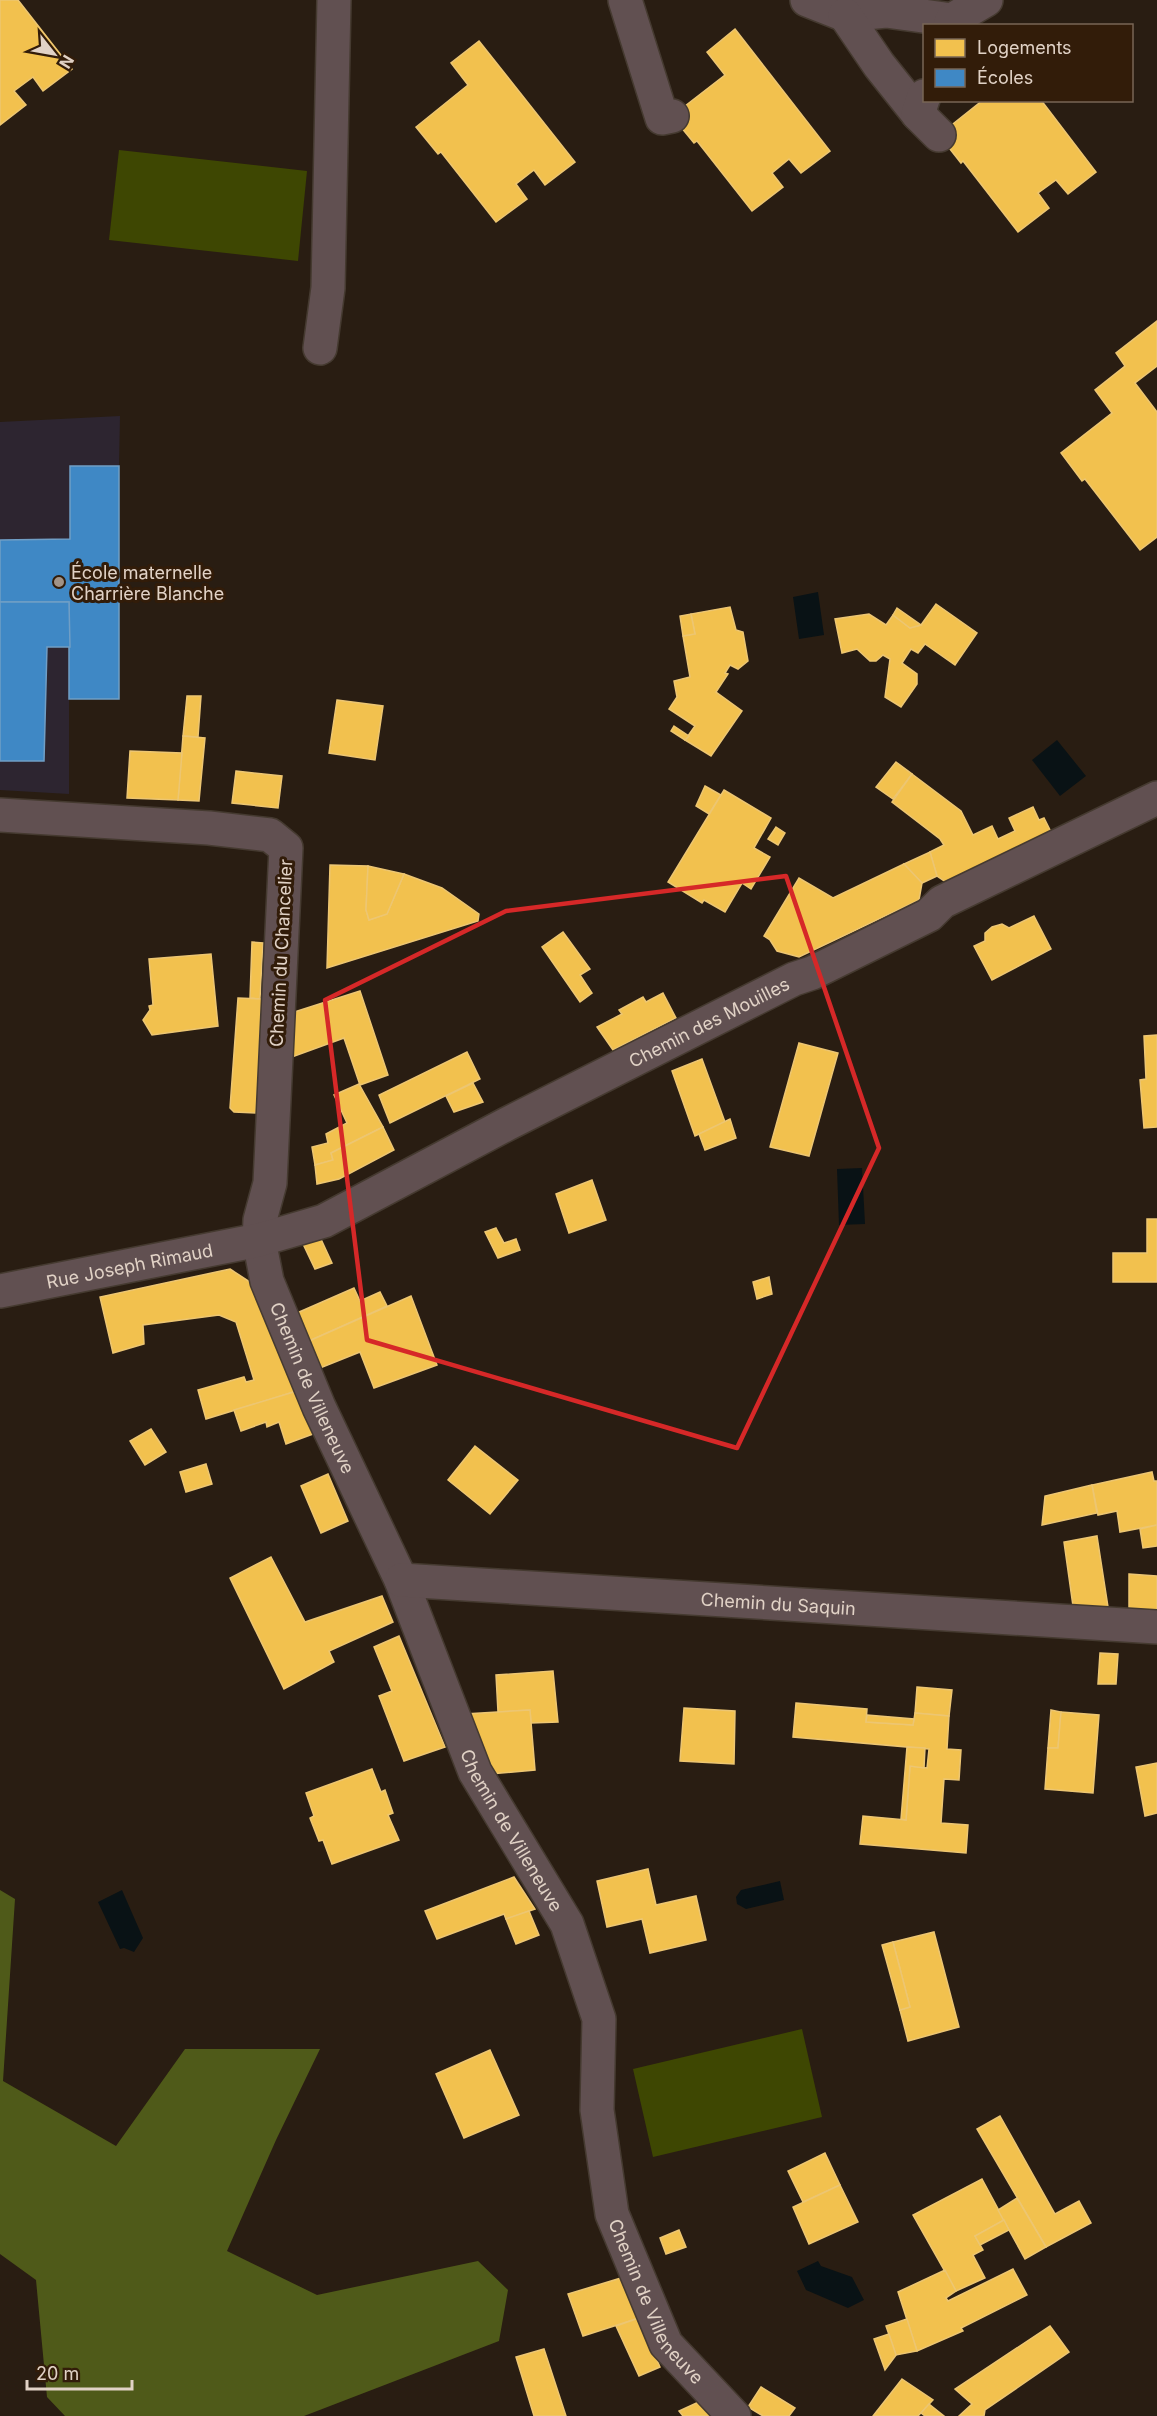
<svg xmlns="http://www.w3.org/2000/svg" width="1157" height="2416" viewBox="0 0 1157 2416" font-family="Inter,sans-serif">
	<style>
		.education { fill: #2d2530 }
		.green { fill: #3e4702 }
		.forest { fill: #4f5a19 }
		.water { fill: #091215 }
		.homes { fill: #f2c14e; stroke: #edc672; stroke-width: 1.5 }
		.schools { fill: #3f88c5; stroke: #709ec5; stroke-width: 1.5 }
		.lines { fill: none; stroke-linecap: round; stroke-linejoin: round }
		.minor-casing { stroke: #453a30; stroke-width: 36 }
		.minor { stroke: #615051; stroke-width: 33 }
		.marked { fill: none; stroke: #d62828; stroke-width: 4.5; stroke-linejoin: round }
		.poi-dot { fill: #a19387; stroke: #321c09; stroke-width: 2 }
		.labels { text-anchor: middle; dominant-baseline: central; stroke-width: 6; stroke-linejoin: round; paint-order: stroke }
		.poi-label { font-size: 18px; fill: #e1d2c6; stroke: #321c09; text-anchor: start }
		.street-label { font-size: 18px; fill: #e1d2c6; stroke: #321c09 }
	</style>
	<rect width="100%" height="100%" fill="#291d12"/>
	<polygon class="education" points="120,416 119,466 69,699 69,794 0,790 0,422"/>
	<g class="green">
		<polygon points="119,150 307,171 298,261 109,240"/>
		<polygon points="802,2029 822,2117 653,2157 633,2069"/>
	</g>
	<polygon class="forest" points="0,1890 15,1899 3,2081 116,2146 185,2049 320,2049 276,2140 227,2251 317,2295 478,2261 508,2290 499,2341 304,2416 65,2416 47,2397 36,2280 0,2254"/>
	<g class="water">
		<polygon points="818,592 824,635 799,639 793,597"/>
		<polygon points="1057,740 1086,776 1060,796 1032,760"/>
		<polygon points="862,1168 865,1224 839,1225 837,1169"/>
		<polygon points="780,1881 784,1900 746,1909 737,1904 736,1897 741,1890"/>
		<polygon points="122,1890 143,1938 134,1952 124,1948 120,1949 98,1902"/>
		<polygon points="818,2261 821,2266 852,2277 864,2300 848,2308 806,2290 797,2271"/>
	</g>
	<g class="homes">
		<polygon points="0,0 18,0 72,69 43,91 33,77 14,91 26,105 0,125"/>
		<polygon points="735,29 830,151 801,173 789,159 772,173 783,187 752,211 697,141 694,143 672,116 725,75 707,52"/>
		<polygon points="479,41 575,162 545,185 534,170 516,184 527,199 496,222 441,152 438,154 416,127 468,85 451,63"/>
		<polygon points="983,100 1041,100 1096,172 1068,194 1056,180 1038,193 1049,208 1018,232 963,161 961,163 939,135"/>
		<polygon points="1157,321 1157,366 1135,383 1157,412 1157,537 1140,550 1085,479 1082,481 1061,453 1112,413 1095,390 1125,366 1116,353"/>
		<polygon points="936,604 977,633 955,665 925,644 918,653 911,649 902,663 917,674 917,684 901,707 885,697 890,659 883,655 876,661 870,661 857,649 842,653 835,619 869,614 886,625 893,615 910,628 921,625"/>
		<polygon points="730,607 736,630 743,632 748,661 738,669 730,665 725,673 728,674 716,692 742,711 711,756 685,740 695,726 669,709 677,697 674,681 690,677 683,636 695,634 691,614"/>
		<polygon points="897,608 921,625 910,628 893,615"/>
		<polygon points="691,614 695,634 683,636 680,616"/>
		<polygon points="187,696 201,696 198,737 183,736"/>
		<polygon points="337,700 383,706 375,760 329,753"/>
		<polygon points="674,726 689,736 685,740 671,731"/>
		<polygon points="183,736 205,738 199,801 178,800"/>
		<polygon points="130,751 182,753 178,800 127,798"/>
		<polygon points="896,762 912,774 893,799 876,787"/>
		<polygon points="236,771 282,776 278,808 232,803"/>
		<polygon points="912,774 961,811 973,835 992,826 998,839 1015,831 1009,818 1033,807 1039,820 1044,818 1053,836 950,885 937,876 930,852 944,845 940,839 892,802"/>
		<polygon points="705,786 721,795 709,814 696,806"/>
		<polygon points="724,790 771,818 754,848 770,857 751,889 742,883 725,912 704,900 702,903 668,882"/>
		<polygon points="776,827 785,833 778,845 768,839"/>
		<polygon points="930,852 937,876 922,883 904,864"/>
		<polygon points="904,864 922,883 919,900 799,957 777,951 770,940 764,936 799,878 833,898"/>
		<polygon points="330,865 368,866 366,910 369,920 387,914 404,874 442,888 479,914 478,921 327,968"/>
		<polygon points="368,866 404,874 387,914 369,920 366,910"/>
		<polygon points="1034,916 1051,949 992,980 974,946 985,941 985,933 992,927 1002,924 1009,928"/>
		<polygon points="563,932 590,969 580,975 592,993 580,1002 542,947"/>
		<polygon points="252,942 263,943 260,999 250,998"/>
		<polygon points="211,954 218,1026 152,1035 143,1020 150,1010 149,1006 153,1005 149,959"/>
		<polygon points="360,991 388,1075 360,1085 344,1038 292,1057 291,1013"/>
		<polygon points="663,993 676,1018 613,1050 597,1027 622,1014 619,1010 643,997 646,1002"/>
		<polygon points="238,998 262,999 256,1113 234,1112 230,1108"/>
		<polygon points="1157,1035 1157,1127 1144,1128 1140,1080 1146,1079 1144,1036"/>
		<polygon points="799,1043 838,1053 809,1156 770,1147"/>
		<polygon points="467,1052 480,1079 390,1123 379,1095"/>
		<polygon points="702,1059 725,1122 695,1136 672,1071"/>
		<polygon points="473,1083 483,1102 454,1112 446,1096"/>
		<polygon points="359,1084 383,1127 331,1153 333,1160 315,1165 312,1147 328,1143 326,1134 347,1123 334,1095"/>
		<polygon points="730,1119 736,1138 705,1150 699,1134"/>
		<polygon points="383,1127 394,1150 339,1179 317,1184 315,1165 333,1160 331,1153"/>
		<polygon points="592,1180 606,1220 569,1233 556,1194"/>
		<polygon points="1147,1219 1157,1219 1157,1282 1113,1282 1113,1253 1147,1253"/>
		<polygon points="496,1228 504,1243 516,1239 520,1250 498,1258 485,1232"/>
		<polygon points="320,1237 332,1263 315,1269 303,1244"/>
		<polygon points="230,1269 253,1284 297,1391 206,1419 198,1390 244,1377 246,1382 254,1380 236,1322 219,1315 143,1325 144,1344 113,1353 100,1297"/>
		<polygon points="769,1277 772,1294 757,1299 753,1282"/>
		<polygon points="354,1288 360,1301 380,1292 387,1306 309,1341 297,1313"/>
		<polygon points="411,1296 437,1365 374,1388 360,1352 320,1368 309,1341"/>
		<polygon points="297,1391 313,1434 286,1444 279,1422 267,1427 266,1422 241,1431 234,1410"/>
		<polygon points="151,1429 166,1452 145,1465 130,1441"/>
		<polygon points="475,1446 518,1480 490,1514 448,1480"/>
		<polygon points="206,1464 212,1484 186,1492 180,1472"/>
		<polygon points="1152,1472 1154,1481 1157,1481 1157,1525 1120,1532 1117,1511 1098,1515 1092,1485"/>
		<polygon points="328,1474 348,1521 321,1533 301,1486"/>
		<polygon points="1092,1485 1097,1513 1042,1525 1045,1496"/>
		<polygon points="1157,1525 1157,1546 1143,1548 1140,1529"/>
		<polygon points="1097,1536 1108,1607 1073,1606 1064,1542"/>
		<polygon points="271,1557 305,1622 382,1596 393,1622 329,1651 334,1662 284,1689 230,1578"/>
		<polygon points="1129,1574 1157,1576 1157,1611 1129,1609"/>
		<polygon points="399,1636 445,1747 404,1761 379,1696 392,1691 374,1647"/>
		<polygon points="1100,1653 1118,1654 1116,1684 1098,1684"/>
		<polygon points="553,1671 558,1722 531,1723 530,1710 498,1712 496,1675"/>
		<polygon points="917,1687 952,1690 949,1716 915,1713"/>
		<polygon points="796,1703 867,1709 866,1722 913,1725 915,1713 949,1716 947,1749 961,1750 959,1780 944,1779 941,1823 968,1825 966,1853 860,1844 863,1816 906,1820 910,1766 927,1768 929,1749 793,1737"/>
		<polygon points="684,1708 735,1711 734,1764 680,1761"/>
		<polygon points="530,1710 535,1770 490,1774 465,1714"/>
		<polygon points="1051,1710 1061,1712 1058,1748 1048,1748"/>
		<polygon points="1061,1712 1099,1715 1093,1793 1045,1789 1048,1748 1058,1748"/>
		<polygon points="867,1715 914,1719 913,1725 866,1722"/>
		<polygon points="907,1747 925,1748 924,1768 910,1766 906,1820 901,1819"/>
		<polygon points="1157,1763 1157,1813 1145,1816 1136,1767"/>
		<polygon points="372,1769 381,1792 385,1790 393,1813 388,1815 399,1840 332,1864 323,1840 319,1841 310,1818 314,1816 306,1793"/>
		<polygon points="648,1869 656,1905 696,1896 706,1940 650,1953 642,1919 607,1927 597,1881"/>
		<polygon points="514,1877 535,1909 506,1919 504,1914 437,1939 425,1911"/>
		<polygon points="529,1911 539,1935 516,1944 506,1919"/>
		<polygon points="934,1932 959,2027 908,2041 900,2010 910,2007 893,1942"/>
		<polygon points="893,1942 910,2007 900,2010 882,1945"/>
		<polygon points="490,2050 519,2115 464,2138 436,2074"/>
		<polygon points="1000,2116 1055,2214 1079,2201 1091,2223 1046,2247 977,2129"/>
		<polygon points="825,2153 840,2185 803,2202 788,2171"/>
		<polygon points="982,2179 1004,2220 975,2236 983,2250 973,2255 985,2278 956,2291 913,2215"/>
		<polygon points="840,2185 858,2222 809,2244 793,2207"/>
		<polygon points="1017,2198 1046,2247 1025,2259 998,2210"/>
		<polygon points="1004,2220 1009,2230 980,2245 975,2236"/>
		<polygon points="679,2230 686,2247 666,2254 660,2238"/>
		<polygon points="1013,2269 1027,2295 961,2328 963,2331 917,2351 898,2292 945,2270 956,2291 946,2298 948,2301"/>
		<polygon points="621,2278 639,2318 583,2336 568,2294"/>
		<polygon points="639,2318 660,2367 639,2376 616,2326"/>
		<polygon points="907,2319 917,2351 896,2355 886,2326"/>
		<polygon points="1050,2326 1069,2352 985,2410 984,2416 959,2416 972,2404 955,2389"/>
		<polygon points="889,2334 896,2355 885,2370 874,2339"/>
		<polygon points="544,2349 566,2416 534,2416 516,2357"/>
		<polygon points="902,2379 933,2400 918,2416 873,2416"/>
		<polygon points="761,2387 795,2408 789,2416 763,2416 748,2407"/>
		<polygon points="701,2401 717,2416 683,2416 679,2411"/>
		<polygon points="929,2404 944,2416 925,2416 921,2413"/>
	</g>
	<g class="schools">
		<polygon points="70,466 119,466 119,699 69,699 69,602 0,602 0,540 70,539"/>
		<polygon points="0,602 69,602 70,647 47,647 44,761 0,761"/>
	</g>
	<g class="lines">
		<g class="minor-casing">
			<g id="minor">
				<polyline points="625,0 662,118 672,116"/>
				<polyline points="807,0 845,15 886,11 952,20"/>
				<polyline points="845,15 879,65 918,114"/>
				<polyline points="950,26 952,20 986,0"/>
				<polyline points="924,96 918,114 939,135"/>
				<polyline points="320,348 328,288 334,0"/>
				<path id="s1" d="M 0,815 L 209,828 L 270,835 L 286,848 L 270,1183 L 260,1220 L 259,1240 L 267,1281 L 319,1407 L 401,1580 L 475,1772 L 567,1924 L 599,2019 L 597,2110 L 612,2214 L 666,2344 L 734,2416"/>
				<path id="s2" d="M 0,1291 L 259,1240 L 324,1221 L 507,1124 L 794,979 L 812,973 L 929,915 L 942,902 L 1157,798"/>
				<path id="s3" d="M 401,1580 L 1157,1627"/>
			</g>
		</g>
		<use href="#minor" class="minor"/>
	</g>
	<path class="marked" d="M 786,876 L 879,1148 L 737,1448 L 367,1340 L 325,1000 L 506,911 Z"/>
	<circle class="poi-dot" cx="59" cy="582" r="6"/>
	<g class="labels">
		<g class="poi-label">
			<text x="71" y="572">École maternelle<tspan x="71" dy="21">Charrière Blanche</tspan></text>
		</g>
		<g class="street-label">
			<text transform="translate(281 953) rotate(-87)">Chemin du Chancelier</text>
			<text stroke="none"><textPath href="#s2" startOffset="765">Chemin des Mouilles</textPath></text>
			<text stroke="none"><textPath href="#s2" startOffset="132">Rue Joseph Rimaud</textPath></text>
			<text stroke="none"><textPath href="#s1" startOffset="843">Chemin de Villeneuve</textPath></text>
			<text stroke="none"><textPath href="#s3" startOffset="378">Chemin du Saquin</textPath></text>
			<text stroke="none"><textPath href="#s1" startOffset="1329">Chemin de Villeneuve</textPath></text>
			<text stroke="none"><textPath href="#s1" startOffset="1833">Chemin de Villeneuve</textPath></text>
		</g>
	</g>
	<rect x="923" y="24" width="210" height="78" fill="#321c09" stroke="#786555" stroke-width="1.5"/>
	<rect x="935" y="39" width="30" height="18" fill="#f2c14e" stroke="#786555" stroke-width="1.5"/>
	<text x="977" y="54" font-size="18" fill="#e1d2c6">Logements</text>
	<rect x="935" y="69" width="30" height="18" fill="#3f88c5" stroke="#786555" stroke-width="1.5"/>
	<text x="977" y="84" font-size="18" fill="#e1d2c6">Écoles</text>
	<g transform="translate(54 54) rotate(121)" stroke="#321c09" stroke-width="4.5" paint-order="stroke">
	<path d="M0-4.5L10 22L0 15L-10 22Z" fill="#e1d2c6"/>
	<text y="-9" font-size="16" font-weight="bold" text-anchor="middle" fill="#e1d2c6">N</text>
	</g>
	<path d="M27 2380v9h105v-9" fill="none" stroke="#e1d2c6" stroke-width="3"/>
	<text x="36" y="2380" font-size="18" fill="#e1d2c6" stroke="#321c09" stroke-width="4.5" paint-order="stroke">20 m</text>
</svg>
